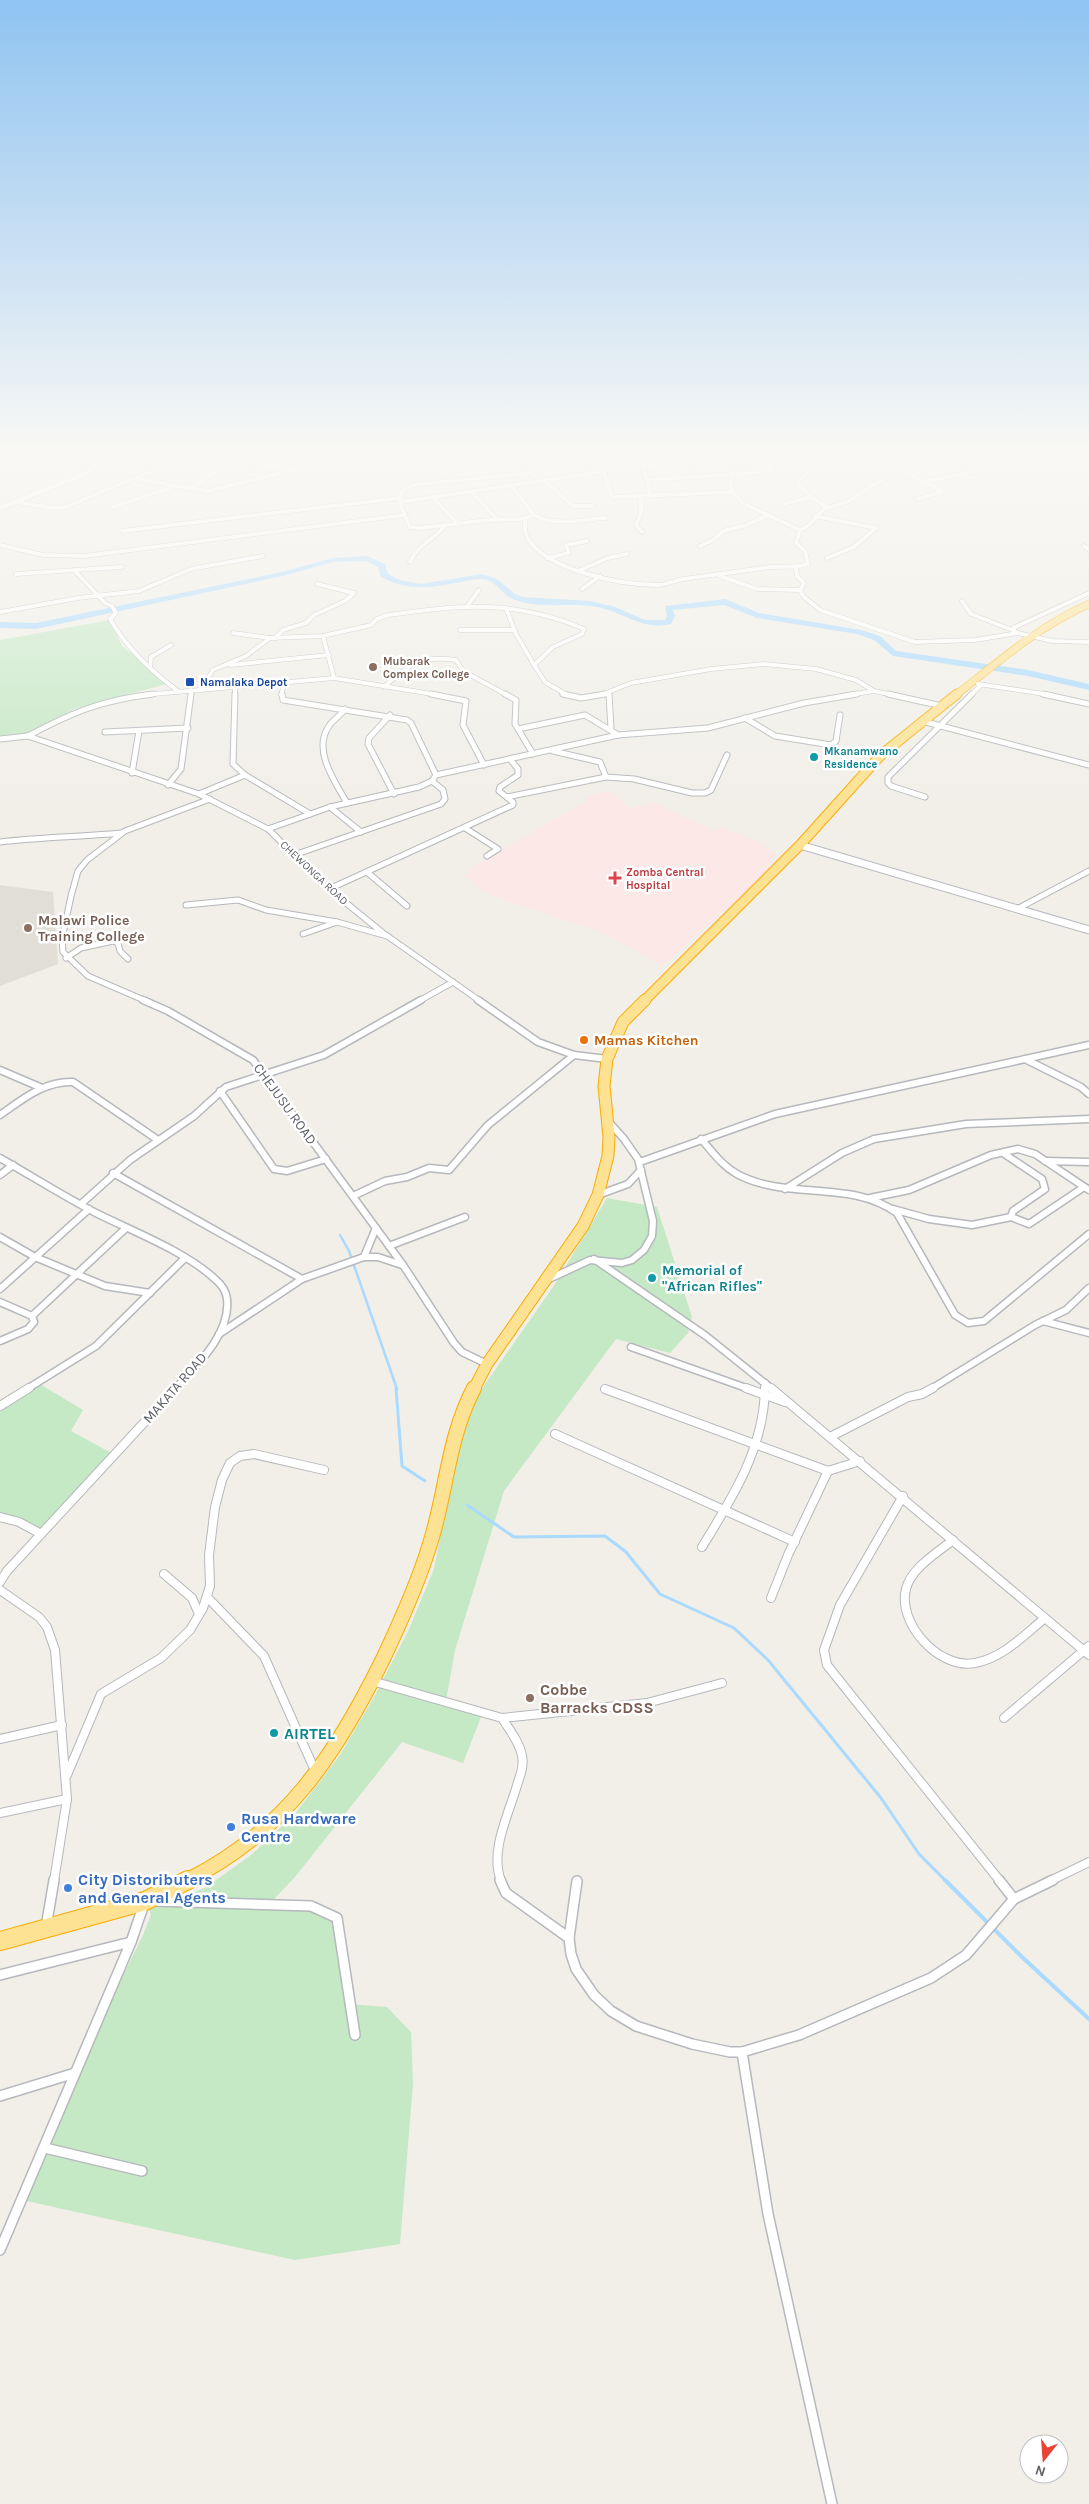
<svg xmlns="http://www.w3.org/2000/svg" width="1089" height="2504" viewBox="0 0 1089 2504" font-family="Karla,sans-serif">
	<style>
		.education { fill: #e1ded6 }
		.medical { fill: #fce8e6 }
		.green { fill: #c5e8c5 }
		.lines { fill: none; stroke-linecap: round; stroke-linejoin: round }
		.stream-far2 { stroke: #aadaff; stroke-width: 2.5 }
		.stream-far1 { stroke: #aadaff; stroke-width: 3 }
		.stream { stroke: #aadaff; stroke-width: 4 }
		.river { fill: #aadaff; fill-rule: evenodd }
		.street-far4-casing { stroke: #b5b8bc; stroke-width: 5 }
		.street-far3-casing { stroke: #b5b8bc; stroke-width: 7 }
		.street-far2-casing { stroke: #b5b8bc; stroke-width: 9 }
		.street-far1-casing { stroke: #b5b8bc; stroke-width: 10 }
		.street-casing { stroke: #b5b8bc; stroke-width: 12 }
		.secondary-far1-casing { stroke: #b6babf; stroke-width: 6 }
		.secondary-casing { stroke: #b6babf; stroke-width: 9 }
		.highway-far4-casing { stroke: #f9ab00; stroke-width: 8 }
		.highway-far3-casing { stroke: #f9ab00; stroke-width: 11 }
		.highway-far2-casing { stroke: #f9ab00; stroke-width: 13 }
		.highway-far1-casing { stroke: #f9ab00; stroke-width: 16 }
		.highway-casing { stroke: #f9ab00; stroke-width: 20 }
		.street-far4 { stroke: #fff; stroke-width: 4 }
		.street-far3 { stroke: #fff; stroke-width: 5 }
		.street-far2 { stroke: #fff; stroke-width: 6 }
		.street-far1 { stroke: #fff; stroke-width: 8 }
		.street { stroke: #fff; stroke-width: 9 }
		.secondary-far1 { stroke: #fff; stroke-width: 5 }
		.secondary { stroke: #fff; stroke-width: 7 }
		.highway-far4 { stroke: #fde293; stroke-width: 7 }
		.highway-far3 { stroke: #fde293; stroke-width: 9 }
		.highway-far2 { stroke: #fde293; stroke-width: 11 }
		.highway-far1 { stroke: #fde293; stroke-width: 14 }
		.highway { stroke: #fde293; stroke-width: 18 }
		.education-dot { fill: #8d6e63; stroke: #fff; stroke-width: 2 }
		.transit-dot { fill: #1a4fb4; stroke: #fff; stroke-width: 2 }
		.culture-dot { fill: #0f9aa8; stroke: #fff; stroke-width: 2 }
		.health-dot { fill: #e0444e; stroke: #fff; stroke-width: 2 }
		.food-dot { fill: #e8710a; stroke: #fff; stroke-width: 2 }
		.shop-dot { fill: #3f7fe0; stroke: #fff; stroke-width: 2 }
		.labels { text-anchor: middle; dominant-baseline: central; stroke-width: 5; stroke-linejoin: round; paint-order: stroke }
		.far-education-label { font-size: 11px; font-weight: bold; fill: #785e54; stroke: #fff; text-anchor: start }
		.far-transit-label { font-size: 11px; font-weight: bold; fill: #164399; stroke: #fff; text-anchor: start }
		.far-culture-label { font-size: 11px; font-weight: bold; fill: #0d838f; stroke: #fff; text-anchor: start }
		.far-health-label { font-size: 11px; font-weight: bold; fill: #be3a42; stroke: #fff; text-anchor: start }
		.far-street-label { font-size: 11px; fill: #5f6368; stroke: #fff }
		.education-label { font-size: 14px; font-weight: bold; fill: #785e54; stroke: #fff; text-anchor: start }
		.food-label { font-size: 14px; font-weight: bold; fill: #c56008; stroke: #fff; text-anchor: start }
		.street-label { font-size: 14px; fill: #5f6368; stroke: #fff }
		.culture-label { font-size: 14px; font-weight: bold; fill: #0d838f; stroke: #fff; text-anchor: start }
		.near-education-label { font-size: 16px; font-weight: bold; fill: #785e54; stroke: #fff; text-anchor: start }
		.near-culture-label { font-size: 16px; font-weight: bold; fill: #0d838f; stroke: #fff; text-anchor: start }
		.near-shop-label { font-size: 16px; font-weight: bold; fill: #366cbe; stroke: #fff; text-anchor: start }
	</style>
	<rect width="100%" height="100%" fill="#f1efe8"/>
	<polygon class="education" points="0,885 53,892 58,964 0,986"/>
	<polygon class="medical" points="610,791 630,808 655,803 714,831 721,827 755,840 776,854 768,870 758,881 662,966 604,933 487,894 464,875 471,871 470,868 585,802 589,795"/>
	<g class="green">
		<polygon points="110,620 122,646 170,683 74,709 29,734 0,739 0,640"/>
		<polygon points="607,1198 657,1207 692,1317 688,1333 670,1353 616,1339 504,1491 455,1650 446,1701 483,1712 463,1763 402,1742 295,1877 274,1899 311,1906 337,1918 348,2004 387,2007 411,2032 413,2083 400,2244 295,2260 22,2200 75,2073 143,1935 151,1915 145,1901 157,1905 205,1888 251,1855 294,1815 340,1755 373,1699 409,1629 434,1569 458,1448 477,1396 555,1284"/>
		<polygon points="38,1383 83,1410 71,1431 115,1455 41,1534 0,1517 0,1406"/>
	</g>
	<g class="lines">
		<polyline class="stream-far2" points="340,1235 349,1251 397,1389"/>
		<g class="stream-far1">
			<polyline points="396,1388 402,1466 425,1481"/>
			<polyline points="467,1505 514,1537 605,1536 626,1552 660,1594 734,1628 768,1660 881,1798 919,1854 946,1881"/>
		</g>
		<polyline class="stream" points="945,1880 1022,1957 1089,2019"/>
		<path class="river" d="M 367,556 L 385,564 L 388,574 L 400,580 L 421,584 L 482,574 L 497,579 L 515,594 L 523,597 L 590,601 L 615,607 L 645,620 L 665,620 L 667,616 L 665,606 L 725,599 L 759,613 L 861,630 L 880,636 L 896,651 L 1028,670 L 1089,684 L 1089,690 L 1028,676 L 893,656 L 874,640 L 857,634 L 757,618 L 724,605 L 673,610 L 675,616 L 671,624 C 644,630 627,615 602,608 C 574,601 543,610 515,600 C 502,596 496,579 481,579 C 472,579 463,582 455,583 C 427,589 406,590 381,577 L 378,567 L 366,561 L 333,562 L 283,576 L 36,629 L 0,628 L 0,622 L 36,623 L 282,572 L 333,558 Z"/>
		<g class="street-far4-casing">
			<g id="street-far4">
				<polyline points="588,453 602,466 611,495 614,497 732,492"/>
				<path d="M 812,453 C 843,467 875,457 907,453"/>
				<path d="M 880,453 C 897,472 921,477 942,492 L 917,499"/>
				<polyline points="1076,453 1089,463"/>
				<polyline points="114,454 163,459 179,453"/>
				<polyline points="634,454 643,466 651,496"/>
				<polyline points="816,456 809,470 797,483 811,497 827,507"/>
				<polyline points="597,458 636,453"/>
				<polyline points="643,466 808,453"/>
				<path d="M 530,473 L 413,485 L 401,492 L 400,504 L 410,527 L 420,528 L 488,520 L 521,519 L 534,515 C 555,527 583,519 606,518"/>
				<polyline points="137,479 208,491 293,470 322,458 319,453"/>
				<polyline points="544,480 573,506 593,506"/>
				<polyline points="648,480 764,472 772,469 765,457"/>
				<polyline points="926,481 984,470"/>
				<polyline points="511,485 534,515"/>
				<polyline points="189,489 235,460 293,469"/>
				<polyline points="471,491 497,519"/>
				<polyline points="432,497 457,523"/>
				<polyline points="641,497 641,513 636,525 642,532"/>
				<polyline points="16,502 53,508 66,507 161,467 162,465 153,459"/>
				<polyline points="401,502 606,471"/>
				<polyline points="784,504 811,497"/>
				<polyline points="113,507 173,487"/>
				<polyline points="815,516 876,528 854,547 827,558"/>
				<path d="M 525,518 C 525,524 524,532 527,537 C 546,571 622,585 658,585 C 667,585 675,580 684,579 C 710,575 737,572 763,568 C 778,565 793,569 808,564 L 805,551 L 796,543 L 800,530 L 742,503 L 732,491 L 730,483 L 733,474"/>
				<polyline points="800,530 808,526 824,509 849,501 872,485 886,479"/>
				<polyline points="122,531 400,498"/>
				<polyline points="0,545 43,555 84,556 405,515"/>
				<polyline points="700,546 713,540 723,531 744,526 767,516"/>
				<polyline points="1084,546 1089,550"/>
				<polyline points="547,558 569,553 566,545 587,541"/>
				<path d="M 410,562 C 420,542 430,543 444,527"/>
				<polyline points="796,569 797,576 804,583 800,590"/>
				<path d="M 75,571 L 105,603 L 112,606 L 116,613 L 110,619 C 127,649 151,671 178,691"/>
				<polyline points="578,571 608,558 627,554"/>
				<polyline points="16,574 122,567"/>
				<polyline points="720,576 757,589 800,590"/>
				<polyline points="582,589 600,576"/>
				<polyline points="800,590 803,596 820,610 915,642 975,640 1018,633 1052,641 1089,642"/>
				<polyline points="962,601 971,614 1015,631"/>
				<polyline points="468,605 479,590"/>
				<polyline points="506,608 516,634 534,665"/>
				<polyline points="0,612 78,598 139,591 191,569 263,556"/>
				<polyline points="1013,628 1089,593"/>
				<polyline points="460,630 515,630"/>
				<polyline points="233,633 270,638"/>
				<polyline points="323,636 334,678"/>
				<polyline points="275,638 283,630 306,623 314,615 345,601 354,593 317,584"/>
				<polyline points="230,665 329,655"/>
				<polyline points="150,668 151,657 171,645"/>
				<polyline points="978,684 1051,695"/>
				<path d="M 384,687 C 409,664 421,655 456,660 L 463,671 L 507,695"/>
				<path d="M 201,689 L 213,670 L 246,656 L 270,638 L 323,636 L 371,625 L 377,619 L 388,615 C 461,605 514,599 584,629 L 582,634 L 553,647 L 534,665 L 545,682 L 567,695"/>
				<polyline points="609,692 609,695"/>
				<polyline points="143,695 334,678 438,695"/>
				<polyline points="191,695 191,690"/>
				<polyline points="235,695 235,686"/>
				<polyline points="281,695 285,682"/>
				<polyline points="601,695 631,683 711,669 764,664 816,669 856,680 874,691"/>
				<polyline points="849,695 874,691 893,695"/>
				<polyline points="971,695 981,685"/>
			</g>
		</g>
		<g class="street-far3-casing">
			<g id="street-far3">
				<polyline points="235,694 233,764 245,775 310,814"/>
				<polyline points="282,694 283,700 407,720 411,723 436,775"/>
				<polyline points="431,694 466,701 463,725 484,765"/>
				<polyline points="505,694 516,700 515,724 533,754"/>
				<polyline points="563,694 581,698 605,694"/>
				<polyline points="609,694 611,729"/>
				<polyline points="888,694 942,706"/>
				<polyline points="1043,694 1089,704"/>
				<path d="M 345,709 C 340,716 333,720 329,726 C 312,750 335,782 347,803"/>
				<polyline points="390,715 369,738 368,744 394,794"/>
				<polyline points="745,718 775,736 831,745 836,741 840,715"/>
				<polyline points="922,721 1089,765"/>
				<polyline points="518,729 585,715 618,735"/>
				<polyline points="105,732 188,728"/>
				<path d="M 28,736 C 73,712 102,700 153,694"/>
				<polyline points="0,739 28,736 199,794 268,829 329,889 383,933 480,1001"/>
				<polyline points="553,751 600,762 606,777 634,779 692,793 705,793 711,790 727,755"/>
				<polyline points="132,773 139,731"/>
				<polyline points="168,785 181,769 191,694"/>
				<polyline points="199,794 245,775"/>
				<polyline points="507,797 606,777"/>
				<polyline points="925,797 891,786 888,783 888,777 972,694"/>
				<polyline points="330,807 361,832"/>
				<polyline points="465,828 498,849 487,856"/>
				<polyline points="268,829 330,807 419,787 432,781 436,775 618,735 708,728 804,703 857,694"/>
				<path d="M 0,842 C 40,837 80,837 121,833"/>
				<polyline points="294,855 441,804 445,799 443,790 432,781"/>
				<polyline points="367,872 407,906"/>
				<polyline points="329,889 513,805 513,802 499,791 500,787 518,775 518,769 510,759"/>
				<polyline points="186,905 238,900 266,910 337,922"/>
				<polyline points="1017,909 1089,871"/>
				<polyline points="303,934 337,922 387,936"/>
				<polyline points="66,958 81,948 113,941 118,943 120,951 128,959"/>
				<polyline points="146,1001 88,976 63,952 62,939 71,896 78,871 87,860 125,831 210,799"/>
				<polyline points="419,1001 453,982"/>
			</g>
		</g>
		<g class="street-far2-casing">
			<g id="street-far2">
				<polyline points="143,1000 168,1011 253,1060 403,1265 454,1343 462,1352 487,1364"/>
				<polyline points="478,1000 538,1042 574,1055 607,1059"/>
				<polyline points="1025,1059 1081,1087 1089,1094"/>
				<polyline points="0,1070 42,1088"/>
				<polyline points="220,1091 274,1169 287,1171 326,1159"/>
				<path d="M 0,1115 C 23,1099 44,1081 73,1082 L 158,1140"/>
				<path d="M 701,1139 C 712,1151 722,1166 737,1174 C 787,1201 851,1179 897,1213 L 955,1315 L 968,1323 L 984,1321 L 1089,1234"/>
				<polyline points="1003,1153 1042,1179 1045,1189 1013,1211 1011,1217"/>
				<path d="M 0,1158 C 32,1176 63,1196 96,1213 C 132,1231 187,1252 216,1280 C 222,1285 226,1291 227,1299 C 231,1334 196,1366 175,1389"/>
				<polyline points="1045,1161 1089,1162"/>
				<polyline points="640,1162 775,1114 1089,1045"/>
				<polyline points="113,1173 302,1279 364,1257 378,1257 402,1265"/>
				<polyline points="0,1175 13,1165"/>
				<polyline points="785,1189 842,1153 874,1139 966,1124 1089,1119"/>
				<polyline points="598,1195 628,1184 641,1170"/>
				<polyline points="353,1196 385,1181 407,1177 429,1168 449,1170 488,1125 574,1055"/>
				<polyline points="870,1198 909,1190 991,1155 1018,1149 1035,1154 1089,1190"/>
				<polyline points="81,1204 130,1160 194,1116 226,1087 324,1055 421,1000"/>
				<polyline points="893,1209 929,1219 972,1225 1011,1217 1029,1224 1084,1187"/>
				<polyline points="0,1237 35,1257 105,1286 150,1293"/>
				<polyline points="389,1246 465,1217"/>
				<polyline points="364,1257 376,1228"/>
				<polyline points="594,1259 706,1336 772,1389"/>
				<polyline points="549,1279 590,1260 622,1263 632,1260 644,1250 652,1236 653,1221 638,1159 624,1139 608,1121"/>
				<polyline points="0,1289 89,1209"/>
				<polyline points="0,1302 32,1316 34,1322 28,1329 0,1341"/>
				<polyline points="32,1316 126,1228"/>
				<polyline points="1043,1321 1089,1333"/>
				<polyline points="219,1334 302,1279"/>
				<polyline points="631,1347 749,1389"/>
				<polyline points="27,1389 96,1346 185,1258"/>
				<polyline points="765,1389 765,1383"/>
				<polyline points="931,1389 1035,1325 1066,1310 1089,1288"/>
			</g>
		</g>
		<g class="street-far1-casing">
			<g id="street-far1">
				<polyline points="746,1388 785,1402"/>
				<polyline points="771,1388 1089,1655"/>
				<polyline points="605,1389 828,1471 860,1461"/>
				<polyline points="0,1406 29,1388"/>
				<polyline points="555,1434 795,1542"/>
				<polyline points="830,1437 908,1397 922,1394 933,1388"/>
				<polyline points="903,1496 840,1605 824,1650 827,1665 1000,1881"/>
				<polyline points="0,1517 19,1522 41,1534"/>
				<path d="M 953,1540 C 937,1553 911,1568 906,1589 C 897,1623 939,1670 975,1663 C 1003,1658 1024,1635 1045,1618"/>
				<path d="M 702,1547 C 733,1497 764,1448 765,1388"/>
				<polyline points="164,1574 192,1598 199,1614"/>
				<polyline points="0,1582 7,1571 176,1388"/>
				<polyline points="0,1590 39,1617 47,1627 55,1650 67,1799 54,1881"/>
				<polyline points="208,1598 264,1656 316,1773"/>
				<polyline points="771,1598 788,1555 828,1471"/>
				<polyline points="372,1681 502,1718 647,1703 722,1683"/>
				<polyline points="1004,1718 1089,1646"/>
				<polyline points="0,1739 62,1725"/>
				<polyline points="67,1775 101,1694 161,1658 190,1630 203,1608 210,1586 209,1555 215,1507 222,1480 230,1463 240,1456 254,1454 324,1470"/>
				<polyline points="0,1813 67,1799"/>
				<path d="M 501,1881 C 489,1850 510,1812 518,1782 C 521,1774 524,1764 522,1756 C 520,1743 509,1729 502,1718"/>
				<polyline points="1050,1881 1089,1862"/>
			</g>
		</g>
		<g class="street-casing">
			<g id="street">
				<polyline points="500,1880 506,1893 569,1938"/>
				<polyline points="999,1880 1014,1899"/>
				<polyline points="577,1881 569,1938 571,1954 576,1969 594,1995 611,2011 636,2026 692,2044 730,2052 742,2052 799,2035 931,1978 966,1955 1014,1899 1053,1880"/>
				<polyline points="157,1901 311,1906 337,1918 355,2035"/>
				<polyline points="46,1927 54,1880"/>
				<polyline points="0,1975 131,1942"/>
				<polyline points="742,2052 768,2214 832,2504"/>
				<polyline points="0,2096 75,2073"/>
				<polyline points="45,2148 142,2171"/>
				<polyline points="0,2250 131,1942 144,1904"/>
			</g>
		</g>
		<g class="secondary-far1-casing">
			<polyline id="secondary-far1" points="0,508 86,473 115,453"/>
		</g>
		<g class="secondary-casing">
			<polyline id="secondary" points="800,845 1089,930"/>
		</g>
		<g class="highway-far4-casing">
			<path id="highway-far4" d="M 956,695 C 998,662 1039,626 1089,604"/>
		</g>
		<g class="highway-far3-casing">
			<polyline id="highway-far3" points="644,1001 800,845 881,755 957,694"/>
		</g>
		<g class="highway-far2-casing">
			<polyline id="highway-far2" points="474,1389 487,1364 583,1226 598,1195 608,1156 609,1137 604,1086 607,1059 623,1022 645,1000"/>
		</g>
		<g class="highway-far1-casing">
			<path id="highway-far1" d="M 186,1881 C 284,1833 336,1755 383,1659 C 400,1623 417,1586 429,1547 C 447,1492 447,1440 474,1388"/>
		</g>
		<g class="highway-casing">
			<polyline id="highway" points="0,1941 145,1901 188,1880"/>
		</g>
		<use href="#street-far4" class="street-far4"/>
		<use href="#street-far3" class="street-far3"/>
		<use href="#street-far2" class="street-far2"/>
		<use href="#street-far1" class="street-far1"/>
		<use href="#street" class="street"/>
		<use href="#secondary-far1" class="secondary-far1"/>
		<use href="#secondary" class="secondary"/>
		<use href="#highway-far4" class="highway-far4"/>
		<use href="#highway-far3" class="highway-far3"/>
		<use href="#highway-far2" class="highway-far2"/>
		<use href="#highway-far1" class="highway-far1"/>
		<use href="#highway" class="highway"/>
	</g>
	<linearGradient id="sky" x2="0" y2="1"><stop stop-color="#8fc3f1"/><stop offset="0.56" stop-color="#f9f8f5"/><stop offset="1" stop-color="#f9f8f5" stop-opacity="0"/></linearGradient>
	<rect width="1089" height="804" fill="url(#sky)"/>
	<g class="education-dot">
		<circle cx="373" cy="667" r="5"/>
		<circle cx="28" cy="928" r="5"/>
		<circle cx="530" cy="1698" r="5"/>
	</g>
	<rect class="transit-dot" x="185" y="677" width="10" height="10" rx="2.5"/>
	<g class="culture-dot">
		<circle cx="814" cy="757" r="5"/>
		<circle cx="652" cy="1278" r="5"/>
		<circle cx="274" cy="1733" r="5"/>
	</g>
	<path class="health-dot" d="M612.5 870.5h5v5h5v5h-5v5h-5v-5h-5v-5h5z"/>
	<circle class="food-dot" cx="584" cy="1040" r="5"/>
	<g class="shop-dot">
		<circle cx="231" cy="1827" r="5"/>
		<circle cx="68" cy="1888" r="5"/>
	</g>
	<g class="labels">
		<g class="far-education-label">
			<text x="383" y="661">Mubarak<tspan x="383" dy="13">Complex College</tspan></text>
		</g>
		<g class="far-transit-label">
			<text x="200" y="682">Namalaka Depot</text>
		</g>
		<g class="far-culture-label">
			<text x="824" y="751">Mkanamwano<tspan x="824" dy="13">Residence</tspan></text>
		</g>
		<g class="far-health-label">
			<text x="626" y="872">Zomba Central<tspan x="626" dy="13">Hospital</tspan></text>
		</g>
		<g class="far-street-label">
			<text transform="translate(314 873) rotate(43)">CHEWONGA ROAD</text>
		</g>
		<g class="education-label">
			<text x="38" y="920">Malawi Police<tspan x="38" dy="16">Training College</tspan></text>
		</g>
		<g class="food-label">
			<text x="594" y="1040">Mamas Kitchen</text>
		</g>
		<g class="street-label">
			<text transform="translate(285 1104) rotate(54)">CHEJUSU ROAD</text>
			<text transform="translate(175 1388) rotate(-49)">MAKATA ROAD</text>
		</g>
		<g class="culture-label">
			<text x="662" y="1270">Memorial of<tspan x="662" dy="16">"African Rifles"</tspan></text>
		</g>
		<g class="near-education-label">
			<text x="540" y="1689">Cobbe<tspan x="540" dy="18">Barracks CDSS</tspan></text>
		</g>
		<g class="near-culture-label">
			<text x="284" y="1733">AIRTEL</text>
		</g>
		<g class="near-shop-label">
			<text x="241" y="1818">Rusa Hardware<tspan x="241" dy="18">Centre</tspan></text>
			<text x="78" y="1879">City Distoributers<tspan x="78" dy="18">and General Agents</tspan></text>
		</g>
	</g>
	<g transform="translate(1044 2459) rotate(197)"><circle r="24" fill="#ffffff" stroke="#bfc1c3"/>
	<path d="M0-4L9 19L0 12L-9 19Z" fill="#ea4335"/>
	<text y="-8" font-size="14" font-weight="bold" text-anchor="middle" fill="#5f6368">N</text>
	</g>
</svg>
